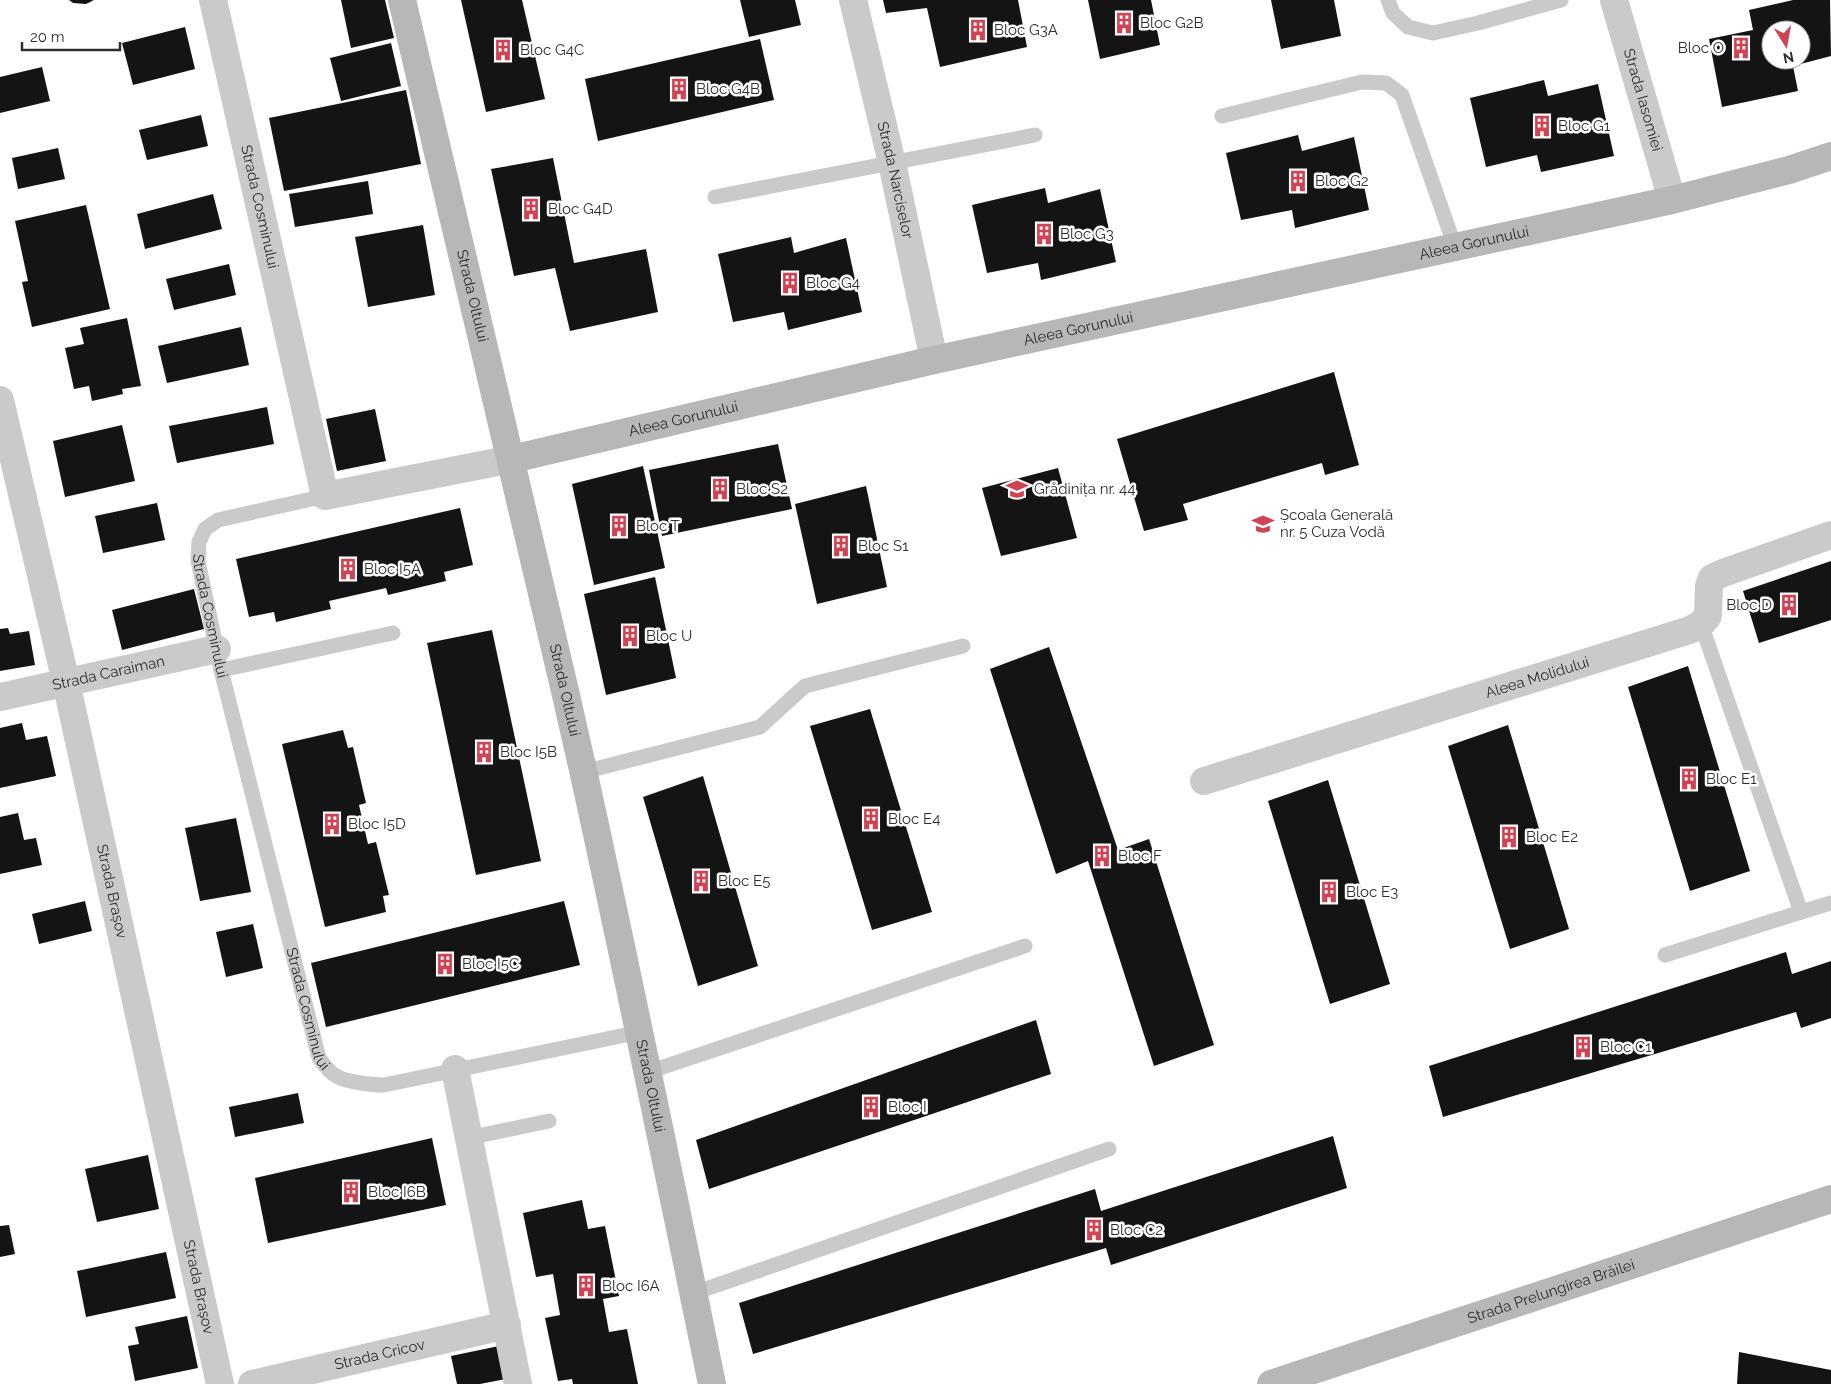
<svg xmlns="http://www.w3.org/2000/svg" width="1831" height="1384" viewBox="0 0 1831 1384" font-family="Raleway,sans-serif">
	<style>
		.building { fill: #141414; fill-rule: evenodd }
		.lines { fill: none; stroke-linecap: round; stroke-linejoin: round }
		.lane { stroke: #cacaca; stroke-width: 15 }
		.street { stroke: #cacaca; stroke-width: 28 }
		.secondary { stroke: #b7b7b7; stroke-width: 28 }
		.labels { text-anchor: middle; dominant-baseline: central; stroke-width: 5; stroke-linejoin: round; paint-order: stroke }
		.poi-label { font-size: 15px; fill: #2d2d2d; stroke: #fff; text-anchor: start }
		.street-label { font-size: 15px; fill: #2d2d2d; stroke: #fff }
	</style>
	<rect width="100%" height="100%" fill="#fff"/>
	<g class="building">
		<polygon points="69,0 94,0 86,4 73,3"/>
		<polygon points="341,0 385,0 394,38 351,48"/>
		<polygon points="461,0 522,0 545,99 486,112"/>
		<polygon points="740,0 795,0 801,25 749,37"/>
		<polygon points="883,0 1018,0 1027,47 940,67 927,8 886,13"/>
		<polygon points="1088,0 1151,0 1160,45 1100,59"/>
		<polygon points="1271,0 1334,0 1341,36 1281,49"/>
		<path d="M 1793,0 L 1830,0 L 1831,56 L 1793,66 L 1798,91 L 1722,107 L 1709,39 L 1753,30 L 1749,10 ZM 1771,30 L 1801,30 L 1801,60 L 1771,60 Z"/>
		<polygon points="185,27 195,69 133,85 122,43"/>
		<polygon points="760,39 774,100 598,141 585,79"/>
		<polygon points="391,43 401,86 341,101 330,58"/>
		<polygon points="42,67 50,101 0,113 0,77"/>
		<polygon points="1544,80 1548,96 1598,84 1614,156 1541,172 1537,155 1486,167 1470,98"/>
		<polygon points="406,90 421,164 284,191 269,118"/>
		<polygon points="201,115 208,146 147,160 139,130"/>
		<polygon points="1298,135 1302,151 1354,137 1369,210 1295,228 1292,210 1241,220 1226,153"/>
		<polygon points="58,148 65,179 18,189 12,158"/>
		<polygon points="553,158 574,263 646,249 658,312 570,331 555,268 514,276 491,169"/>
		<polygon points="368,181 373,214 295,227 289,194"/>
		<polygon points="1045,188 1048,203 1100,189 1116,262 1041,280 1038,263 987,273 972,205"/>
		<polygon points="213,194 222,229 145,249 137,214"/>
		<polygon points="86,205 110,309 32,327 22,282 28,281 15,221"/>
		<polygon points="423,225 435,295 368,307 355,237"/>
		<polygon points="791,237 794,253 846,238 862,312 788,330 784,312 733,322 718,254"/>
		<polygon points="229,264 236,295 174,310 166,279"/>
		<polygon points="127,318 141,386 122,389 123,394 92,401 89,386 74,389 65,348 84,344 80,328"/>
		<polygon points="241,327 249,365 167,383 158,346"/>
		<polygon points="1334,372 1359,465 1325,475 1322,463 1183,504 1188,520 1144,531 1117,439"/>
		<polygon points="267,407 274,444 177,463 169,426"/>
		<polygon points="375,409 386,461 337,471 326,419"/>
		<polygon points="122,425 135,481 65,497 53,441"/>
		<polygon points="778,444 792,509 662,536 649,470"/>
		<polygon points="643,466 665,568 594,585 572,484"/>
		<polygon points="1058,468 1077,538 1001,556 982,488"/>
		<polygon points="866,486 887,587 817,604 795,504"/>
		<polygon points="157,503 165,540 103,553 95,516"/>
		<polygon points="460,508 473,565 444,572 446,581 388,595 386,588 329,601 331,609 276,622 274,612 249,617 236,559"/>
		<polygon points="1831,561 1831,620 1759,643 1743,591"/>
		<polygon points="655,577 676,678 606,695 584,594"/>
		<polygon points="194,589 204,629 122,650 112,610"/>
		<polygon points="8,628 10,634 29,631 35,665 0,671 0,629"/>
		<polygon points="492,630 541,861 476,875 427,643"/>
		<polygon points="1049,647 1118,850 1149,839 1214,1045 1154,1066 1088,861 1056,874 990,669"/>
		<polygon points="1688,666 1750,871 1690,891 1628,687"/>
		<polygon points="870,709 932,912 872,930 810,726"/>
		<polygon points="22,723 26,740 47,736 56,776 0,788 0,728"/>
		<polygon points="1508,725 1569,929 1510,949 1448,746"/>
		<polygon points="343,730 348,748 353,747 366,803 359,805 368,844 376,842 389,895 383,896 386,912 325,927 282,744"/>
		<polygon points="703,776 758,966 698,986 643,797"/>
		<polygon points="1328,780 1390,984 1330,1004 1268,801"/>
		<polygon points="18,813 24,840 36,838 42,865 0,874 0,817"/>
		<polygon points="236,818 251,892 200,901 185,828"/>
		<polygon points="85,901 92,931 39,944 32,914"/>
		<polygon points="564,901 580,965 326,1027 311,963"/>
		<polygon points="253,924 263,968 226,977 216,932"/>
		<polygon points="1786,952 1792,974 1831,961 1831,1018 1801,1028 1796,1012 1443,1117 1429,1066"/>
		<polygon points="1036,1020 1051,1074 709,1189 696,1140"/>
		<polygon points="298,1093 304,1123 235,1137 229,1107"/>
		<polygon points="1333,1136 1347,1188 1111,1265 1106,1248 753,1354 739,1303 1095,1189 1101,1211"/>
		<polygon points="432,1138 446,1205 268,1243 255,1178"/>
		<polygon points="148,1155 159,1209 97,1222 85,1169"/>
		<polygon points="582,1200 588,1229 605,1226 619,1296 603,1299 609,1332 627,1329 638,1384 573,1384 572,1379 558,1381 545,1318 560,1315 553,1274 536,1277 523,1213"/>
		<polygon points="9,1225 15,1254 0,1257 0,1226"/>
		<polygon points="166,1252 176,1298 86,1317 77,1271"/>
		<polygon points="187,1316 198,1368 135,1381 128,1346 139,1344 135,1327"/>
		<polygon points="499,1346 506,1379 480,1384 457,1384 451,1356"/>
		<polygon points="1739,1352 1831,1370 1831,1384 1737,1384"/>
	</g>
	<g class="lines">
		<g class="lane">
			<polyline points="1388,0 1393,13 1408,27 1433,33 1478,23 1561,0"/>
			<polyline points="1222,116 1362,82 1386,83 1402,95 1455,247"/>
			<polyline points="715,197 1035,135"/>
			<path id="s1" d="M 325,496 L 218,520 L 205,529 L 199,542 L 198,561 L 221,670 L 319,1058 C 324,1065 329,1072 336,1076 C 346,1082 372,1085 384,1085 L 640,1032"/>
			<polyline points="221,670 393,633"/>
			<polyline points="583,772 760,727 805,686 963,646"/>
			<polyline points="1801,912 1831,903"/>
			<polyline points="1665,955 1801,912 1701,624"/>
			<polyline points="648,1072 1025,946"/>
			<polyline points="468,1138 549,1121"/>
			<polyline points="694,1293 1109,1149"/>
		</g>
		<g class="street">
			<path id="s2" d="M 213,0 L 325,496 L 512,459"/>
			<path id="s3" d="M 853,0 L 892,163 L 934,360"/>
			<path id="s4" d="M 1614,0 L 1672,200"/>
			<path id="s5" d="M 0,400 L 66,682 L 220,1384"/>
			<path id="s6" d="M 0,697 L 217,649"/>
			<path id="s7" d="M 1204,781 L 1690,630 L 1701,624 L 1708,616 L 1709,586 L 1712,578 L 1723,573 L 1831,535"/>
			<polyline points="455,1069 518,1384"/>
			<path id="s8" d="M 252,1384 L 507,1325"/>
		</g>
		<g class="secondary">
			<path id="s9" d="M 402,0 C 463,257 525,513 583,770 C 628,974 670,1179 712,1384"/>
			<path id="s10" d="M 512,459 L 934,360 L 1672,200 L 1789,170 L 1831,156"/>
			<path id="s11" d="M 1271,1384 L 1831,1199"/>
		</g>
	</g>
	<defs>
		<g id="building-bare" transform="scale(1.725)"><path d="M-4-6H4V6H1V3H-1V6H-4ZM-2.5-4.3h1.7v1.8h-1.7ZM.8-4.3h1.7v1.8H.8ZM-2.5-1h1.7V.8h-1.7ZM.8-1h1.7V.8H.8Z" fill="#cf4454" stroke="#fff" stroke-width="2.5" paint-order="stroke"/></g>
		<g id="school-bare" transform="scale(1.725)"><path d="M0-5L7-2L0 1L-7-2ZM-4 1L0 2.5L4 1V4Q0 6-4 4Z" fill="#cf4454" stroke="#fff" stroke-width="2.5" paint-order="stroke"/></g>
	</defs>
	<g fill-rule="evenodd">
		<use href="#building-bare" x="1124" y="23"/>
		<use href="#building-bare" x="978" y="30"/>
		<use href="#building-bare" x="1741" y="48"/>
		<use href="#building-bare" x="503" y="50"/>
		<use href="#building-bare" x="679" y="89"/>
		<use href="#building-bare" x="1542" y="126"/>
		<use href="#building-bare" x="1298" y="181"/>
		<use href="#building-bare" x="531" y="209"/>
		<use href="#building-bare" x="1044" y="234"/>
		<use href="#building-bare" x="790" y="283"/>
		<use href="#building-bare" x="720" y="489"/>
		<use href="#school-bare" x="1017" y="489"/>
		<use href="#school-bare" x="1263" y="524"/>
		<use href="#building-bare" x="619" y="526"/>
		<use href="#building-bare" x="841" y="546"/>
		<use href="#building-bare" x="348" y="569"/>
		<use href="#building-bare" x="1789" y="605"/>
		<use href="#building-bare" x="630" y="636"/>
		<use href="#building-bare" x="484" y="752"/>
		<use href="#building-bare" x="1689" y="779"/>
		<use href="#building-bare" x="871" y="819"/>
		<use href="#building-bare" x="332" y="824"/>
		<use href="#building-bare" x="1509" y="837"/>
		<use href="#building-bare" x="1102" y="856"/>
		<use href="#building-bare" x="701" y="881"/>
		<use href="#building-bare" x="1329" y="892"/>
		<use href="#building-bare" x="445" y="964"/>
		<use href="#building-bare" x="1583" y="1047"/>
		<use href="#building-bare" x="871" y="1107"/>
		<use href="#building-bare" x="351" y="1192"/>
		<use href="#building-bare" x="1094" y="1230"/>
		<use href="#building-bare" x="586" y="1286"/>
	</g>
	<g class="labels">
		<g class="poi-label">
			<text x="1140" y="23">Bloc G2B</text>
			<text x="994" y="30">Bloc G3A</text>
			<text x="1724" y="48" text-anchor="end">Bloc O</text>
			<text x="520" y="50">Bloc G4C</text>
			<text x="696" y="89">Bloc G4B</text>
			<text x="1558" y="126">Bloc G1</text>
			<text x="1315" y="181">Bloc G2</text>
			<text x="548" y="209">Bloc G4D</text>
			<text x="1060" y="234">Bloc G3</text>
			<text x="806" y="283">Bloc G4</text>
			<text x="736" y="489">Bloc S2</text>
			<text x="1034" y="489">Grădinița nr. 44</text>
			<text x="1280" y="515">Școala Generală<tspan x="1280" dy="17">nr. 5 Cuza Vodă</tspan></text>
			<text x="636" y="526">Bloc T</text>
			<text x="858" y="546">Bloc S1</text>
			<text x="364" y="569">Bloc I5A</text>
			<text x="1772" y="605" text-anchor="end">Bloc D</text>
			<text x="646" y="636">Bloc U</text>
			<text x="500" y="752">Bloc I5B</text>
			<text x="1706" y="779">Bloc E1</text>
			<text x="888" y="819">Bloc E4</text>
			<text x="348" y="824">Bloc I5D</text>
			<text x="1526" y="837">Bloc E2</text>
			<text x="1118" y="856">Bloc F</text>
			<text x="718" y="881">Bloc E5</text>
			<text x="1346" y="892">Bloc E3</text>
			<text x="462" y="964">Bloc I5C</text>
			<text x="1600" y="1047">Bloc C1</text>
			<text x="888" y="1107">Bloc I</text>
			<text x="368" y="1192">Bloc I6B</text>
			<text x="1110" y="1230">Bloc C2</text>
			<text x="602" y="1286">Bloc I6A</text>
		</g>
		<g class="street-label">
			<text stroke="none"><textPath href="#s4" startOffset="104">Strada Iasomiei</textPath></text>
			<text stroke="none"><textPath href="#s3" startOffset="185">Strada Narciselor</textPath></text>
			<text stroke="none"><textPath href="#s2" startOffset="212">Strada Cosminului</textPath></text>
			<text stroke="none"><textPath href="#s10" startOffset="986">Aleea Gorunului</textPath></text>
			<text stroke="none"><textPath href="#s9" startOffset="304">Strada Oltului</textPath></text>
			<text stroke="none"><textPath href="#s10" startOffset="581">Aleea Gorunului</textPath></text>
			<text stroke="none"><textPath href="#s10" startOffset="176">Aleea Gorunului</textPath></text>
			<text stroke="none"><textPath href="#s1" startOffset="215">Strada Cosminului</textPath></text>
			<text stroke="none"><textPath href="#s6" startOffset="111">Strada Caraiman</textPath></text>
			<text stroke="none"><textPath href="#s7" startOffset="349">Aleea Molidului</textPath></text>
			<text stroke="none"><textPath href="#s9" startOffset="709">Strada Oltului</textPath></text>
			<text stroke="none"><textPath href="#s5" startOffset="504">Strada Brașov</textPath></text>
			<text stroke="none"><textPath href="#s1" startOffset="620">Strada Cosminului</textPath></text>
			<text stroke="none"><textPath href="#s9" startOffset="1114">Strada Oltului</textPath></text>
			<text stroke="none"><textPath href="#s5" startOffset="909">Strada Brașov</textPath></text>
			<text stroke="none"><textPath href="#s11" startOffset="295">Strada Prelungirea Brăilei</textPath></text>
			<text stroke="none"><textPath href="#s8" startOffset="131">Strada Cricov</textPath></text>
		</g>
	</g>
	<g transform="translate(1786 45) rotate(169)"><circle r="24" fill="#ffffff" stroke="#ababab"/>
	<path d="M0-4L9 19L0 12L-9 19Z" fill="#cf4454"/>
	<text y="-8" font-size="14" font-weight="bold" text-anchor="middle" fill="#2d2d2d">N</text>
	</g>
	<path d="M22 42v8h98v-8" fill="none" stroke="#2d2d2d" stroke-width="2.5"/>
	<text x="30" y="42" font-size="15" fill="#2d2d2d" stroke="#ffffff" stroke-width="4" paint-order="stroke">20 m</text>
</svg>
